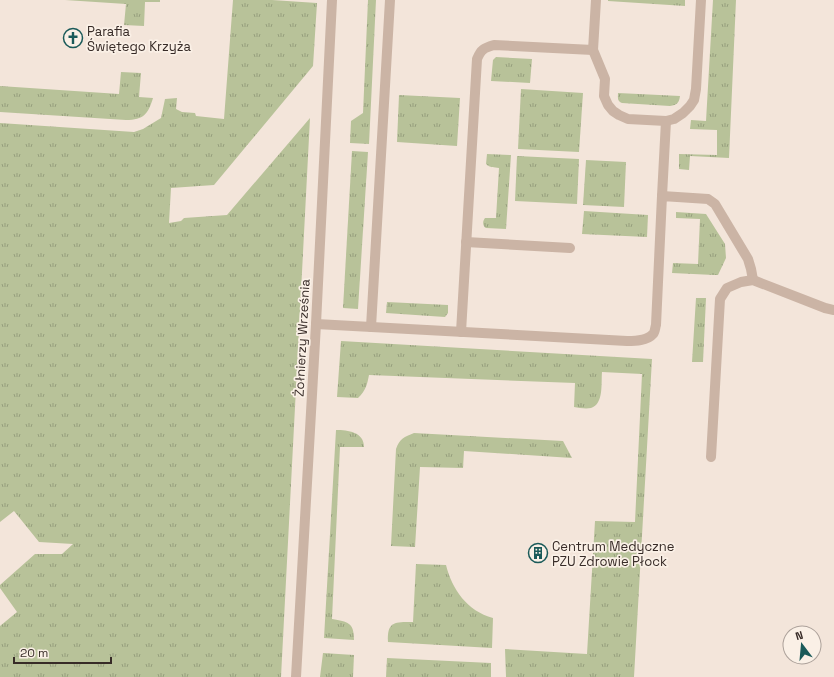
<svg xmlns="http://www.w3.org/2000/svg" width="834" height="677" viewBox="0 0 834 677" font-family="'Space Grotesk',sans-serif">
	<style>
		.grass { fill: url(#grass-tufts) }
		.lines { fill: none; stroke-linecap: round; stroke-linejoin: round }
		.minor { stroke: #cbb4a5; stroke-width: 10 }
		.labels { text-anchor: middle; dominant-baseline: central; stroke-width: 3.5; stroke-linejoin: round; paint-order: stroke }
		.poi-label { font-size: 13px; fill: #372b27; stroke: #faf0e6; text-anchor: start }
		.street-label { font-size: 13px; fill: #372b27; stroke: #faf0e6 }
	</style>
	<defs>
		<pattern id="grass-tufts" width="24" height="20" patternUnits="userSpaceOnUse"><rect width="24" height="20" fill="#b8c299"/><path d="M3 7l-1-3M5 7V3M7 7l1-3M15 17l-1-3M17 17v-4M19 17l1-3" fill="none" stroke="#969e7d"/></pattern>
	</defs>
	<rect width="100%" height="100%" fill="#f3e5da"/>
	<g class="grass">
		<polygon points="65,0 160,0 160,2 145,2 144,26 124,25 126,4"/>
		<polygon points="233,0 272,0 317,3 313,66 214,185 171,188 169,223 181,221 184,218 227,215 310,118 281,677 0,677 0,626 17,612 0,588 0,585 35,554 62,554 73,544 39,542 14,511 0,522 0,123 134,132 143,129 161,118 165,99 177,98 176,109 182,112 195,113 196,116 224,119"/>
		<polygon points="368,0 376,0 369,144 350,143 351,121 363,113"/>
		<polygon points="608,0 685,0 685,6 608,1"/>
		<polygon points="713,0 736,0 729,158 690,156 689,170 679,169 679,154 717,155 717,130 690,129 691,120 706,121"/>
		<polygon points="496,57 532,59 530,83 491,81 493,60"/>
		<path d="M 121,72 L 141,73 L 139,97 L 153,98 C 148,114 144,120 126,120 L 0,112 L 0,86 L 119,94 Z"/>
		<polygon points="521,89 583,93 579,152 518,149"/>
		<path d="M 618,93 L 680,96 C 679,103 677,105 670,106 L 622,103 C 617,101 618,98 618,93 Z"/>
		<polygon points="399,95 460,98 457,146 397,142"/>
		<polygon points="352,151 368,152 358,309 343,308"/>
		<path d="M 487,154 L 511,155 L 506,229 L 486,228 C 483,226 482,222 485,218 L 496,218 L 499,168 C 494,167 490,168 486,164 Z"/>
		<polygon points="517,156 579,159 577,204 515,201"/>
		<polygon points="586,160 626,162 624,207 583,205"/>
		<polygon points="584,211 648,215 647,237 582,234"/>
		<polygon points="676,212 706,214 725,244 726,258 718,275 714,275 672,273 673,263 698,264 700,219 676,218"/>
		<polygon points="696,298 706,298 703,362 692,362"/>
		<polygon points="387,302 448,305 448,313 445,317 386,313"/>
		<path d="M 341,341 L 652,359 L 634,677 L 506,677 L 505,649 L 587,654 L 595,521 L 635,522 L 642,374 L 602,372 C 601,383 604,404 591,408 C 586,409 579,408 574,407 L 575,383 L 369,375 C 367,385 366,390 358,398 L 337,397 Z"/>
		<path d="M 336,430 C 348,430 364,432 364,447 L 340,447 L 332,619 C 348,622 354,622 354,640 L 324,638 Z"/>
		<path d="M 414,433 L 563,441 L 572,458 L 464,451 L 463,468 L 420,467 L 415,547 L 391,546 L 396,449 C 400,438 404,437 414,433 Z"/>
		<path d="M 416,564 L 446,565 C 452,589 467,611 493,618 L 492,648 L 388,642 C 387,621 395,622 413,622 Z"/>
		<polygon points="323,653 354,655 353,677 320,677"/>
		<polygon points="387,658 491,663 491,677 386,677"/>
	</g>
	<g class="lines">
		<g class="minor">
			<polyline points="596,0 593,50 605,79 604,96 608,105 613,111 619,115 628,119 666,121 674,119 683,113 690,106 694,100 696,89 701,0"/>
			<polyline points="662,196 666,121"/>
			<polyline points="466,242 570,248"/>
			<path d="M 316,324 L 627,341 C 635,341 647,341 653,334 C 655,332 655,328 656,325 L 662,196 L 708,199 L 715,204 L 748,259 L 751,269 L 753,280"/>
			<polyline points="371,327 390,0"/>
			<path d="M 461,332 L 477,59 C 481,49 484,48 494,45 L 593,50"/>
			<polyline points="711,457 720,299 727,288 741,282 753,280 825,308 834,310"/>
			<polyline points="296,677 316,324 332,0"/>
		</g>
	</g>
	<defs>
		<g id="church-ring" transform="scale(1)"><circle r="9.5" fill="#faf0e6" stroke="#1a5a59" stroke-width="1.5"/><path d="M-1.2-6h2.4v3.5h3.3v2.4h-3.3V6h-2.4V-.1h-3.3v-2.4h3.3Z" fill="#1a5a59"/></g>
		<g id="building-ring" transform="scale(1)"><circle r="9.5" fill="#faf0e6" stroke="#1a5a59" stroke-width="1.5"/><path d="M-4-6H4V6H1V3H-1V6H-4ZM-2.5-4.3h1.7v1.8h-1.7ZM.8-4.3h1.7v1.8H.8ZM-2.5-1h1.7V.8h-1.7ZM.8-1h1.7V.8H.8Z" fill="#1a5a59"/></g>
	</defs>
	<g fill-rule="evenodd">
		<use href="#church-ring" x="73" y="38"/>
		<use href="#building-ring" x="538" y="553"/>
	</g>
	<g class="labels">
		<g class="poi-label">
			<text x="87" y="31">Parafia<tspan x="87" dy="15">Świętego Krzyża</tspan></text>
			<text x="552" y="546">Centrum Medyczne<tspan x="552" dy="15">PZU Zdrowie Płock</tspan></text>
		</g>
		<g class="street-label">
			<text transform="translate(302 338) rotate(-87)">Żołnierzy Września</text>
		</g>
	</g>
	<g transform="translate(802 645) rotate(344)"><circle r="19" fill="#faf0e6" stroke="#aca19a"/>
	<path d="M0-3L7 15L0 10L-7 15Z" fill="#1a5a59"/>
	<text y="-6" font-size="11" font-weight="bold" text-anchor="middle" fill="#372b27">N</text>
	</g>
	<path d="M14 657v6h97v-6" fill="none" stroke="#372b27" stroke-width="2"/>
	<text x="20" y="657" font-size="12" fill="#372b27" stroke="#faf0e6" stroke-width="3" paint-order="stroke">20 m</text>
</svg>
